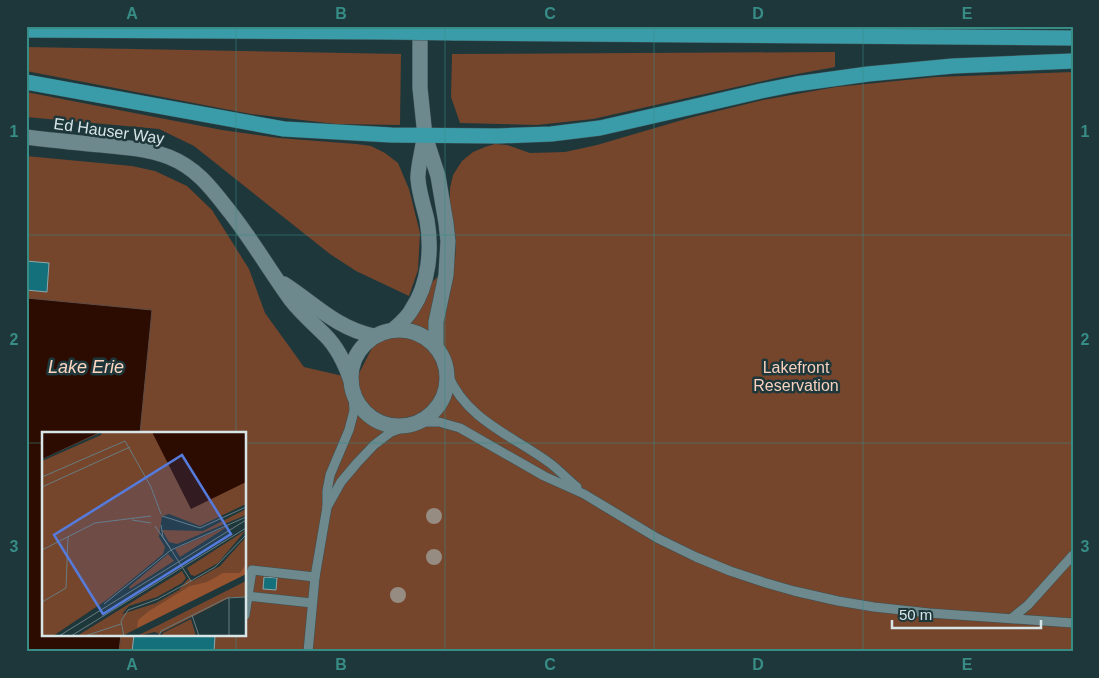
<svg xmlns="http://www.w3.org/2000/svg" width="1099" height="678" viewBox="0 0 1099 678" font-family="Helvetica,sans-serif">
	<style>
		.green { fill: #75452c; fill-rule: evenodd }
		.water { fill: #2c0c00; stroke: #5f4d45 }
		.building { fill: #14707b; stroke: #8ca8ac }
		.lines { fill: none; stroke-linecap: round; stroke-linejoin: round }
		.service-casing { stroke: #3c5255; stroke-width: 10 }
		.minor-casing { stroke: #3c5255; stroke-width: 16 }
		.tertiary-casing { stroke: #3c5255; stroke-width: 16 }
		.motorway-casing { stroke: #3c5255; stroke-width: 16 }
		.service { stroke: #6e898d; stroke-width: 9 }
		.minor { stroke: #6e898d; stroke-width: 15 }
		.tertiary { stroke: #6e898d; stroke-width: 15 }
		.motorway { stroke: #3a9ca8; stroke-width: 15 }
		.motorway-bridge-casing { stroke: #3c5255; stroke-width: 16; stroke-linecap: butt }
		.motorway-bridge { stroke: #3a9ca8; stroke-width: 15 }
		.tree { fill: #968c82 }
		.grid { fill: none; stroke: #378c86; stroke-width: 1; stroke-opacity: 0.55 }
		.labels { text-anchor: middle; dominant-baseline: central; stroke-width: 5; stroke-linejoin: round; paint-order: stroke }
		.street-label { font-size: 16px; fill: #d7e5e7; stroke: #1e373b }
		.park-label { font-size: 16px; fill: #f9d1bd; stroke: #1e373b }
		.water-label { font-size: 18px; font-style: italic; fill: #fdd5c1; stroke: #1e373b }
		.inset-road { fill: none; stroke: #687d80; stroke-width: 1 }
		.view { fill: #557bdc; fill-opacity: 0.15; stroke: #557bdc; stroke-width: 2.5 }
		.inset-edge { fill: none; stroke: #d7e5e7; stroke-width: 2.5 }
		.neatline { fill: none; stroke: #378c86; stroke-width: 2 }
		.grid-label { font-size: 16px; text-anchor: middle; font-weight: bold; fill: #378c86 }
	</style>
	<rect width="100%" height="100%" fill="#1e373b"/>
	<g class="green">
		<polygon points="26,47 401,54 400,125 335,124 251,114 26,71"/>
		<polygon points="835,52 835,67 776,78 593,119 537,125 460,123 451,97 452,54"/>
		<path d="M 1073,72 L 1073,652 L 26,652 L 26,156 L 132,166 L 155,171 L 187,186 L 212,210 L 249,269 L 265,313 L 304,367 L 356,379 L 373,346 L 397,316 L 455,260 L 456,240 L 450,202 L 450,188 L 453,175 L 462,161 L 473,152 L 485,147 L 495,144 L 507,145 L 530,153 L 565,152 L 597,145 L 689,118 L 763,100 L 836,87 L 936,77 ZM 44,433 L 245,433 L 245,634 L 44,634 Z"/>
		<polygon points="26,92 222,130 279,138 356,144 371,146 385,153 398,163 409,189 420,233 418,270 409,296 356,271 330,254 194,146 159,129 26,117"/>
	</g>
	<polygon class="water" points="26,298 152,310 140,433 44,433 44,634 121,634 119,652 26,652"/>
	<g class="building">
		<polygon points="26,261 49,263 47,292 26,290"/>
		<polygon points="264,577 277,578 276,590 263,589"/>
		<polygon points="134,634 201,634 201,636 215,636 214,652 132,652"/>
	</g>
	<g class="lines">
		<g class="service-casing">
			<g id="service">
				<path d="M 448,375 C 467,421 514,436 551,464 C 560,471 568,480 577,487"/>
				<polyline points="420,422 439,422 460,428 544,476 584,494 657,538 696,557 730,571 763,582 794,591 838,601 874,607 929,613 1073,623"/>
				<polyline points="327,507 341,482 357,463 374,445 391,432 407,426"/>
				<polyline points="247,596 312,603"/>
				<polyline points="245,615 252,570 315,577"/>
				<polyline points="1012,618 1028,605 1073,555"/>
				<polyline points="308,652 315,577 327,507 327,491 330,475 349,430 354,411 353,393"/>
			</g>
		</g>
		<g class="minor-casing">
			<g id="minor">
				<polyline points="425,136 438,176 446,223 448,241 446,275 436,322 436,346"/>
				<path d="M 26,137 C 51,140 77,143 102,145 C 124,147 148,149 169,157 C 197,168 212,189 230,212 C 252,240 270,271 291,300 C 301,313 313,323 325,335 C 338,348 345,363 351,381"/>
				<path d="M 284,284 C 315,304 336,328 374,336"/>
				<path d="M 394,329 C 401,323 408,317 412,309 C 429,284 432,249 427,220 C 424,207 419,193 418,179 C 417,170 423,148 424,138"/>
				<circle cx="399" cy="378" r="48"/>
			</g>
		</g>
		<g class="tertiary-casing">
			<polyline id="tertiary" points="420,26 420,88 425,136"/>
		</g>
		<g class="motorway-casing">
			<g id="motorway">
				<polyline points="26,30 388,32"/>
				<polyline points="455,33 1073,38"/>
				<polyline points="26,82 284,129 391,135 498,136 551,134 600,128 692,107 761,91 796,84 868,74 953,66 1073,61"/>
			</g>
		</g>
		<use href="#service" class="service"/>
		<use href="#minor" class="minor"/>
		<use href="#tertiary" class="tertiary"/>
		<use href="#motorway" class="motorway"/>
		<g class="motorway-bridge-casing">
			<polyline id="motorway-bridge" points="388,32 455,33"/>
		</g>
		<use href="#motorway-bridge" class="motorway-bridge"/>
	</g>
	<g class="tree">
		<circle cx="434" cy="516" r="8"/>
		<circle cx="434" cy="557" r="8"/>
		<circle cx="398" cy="595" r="8"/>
	</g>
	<path class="grid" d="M 236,26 L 236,433M 445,26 L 445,652M 654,26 L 654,652M 863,26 L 863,652M 26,235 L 1073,235M 26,443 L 44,443M 245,443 L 1073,443M 236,634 L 236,652"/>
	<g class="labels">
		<g class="street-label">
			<text transform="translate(109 131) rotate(8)">Ed Hauser Way</text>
		</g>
		<g class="park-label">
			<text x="796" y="367">Lakefront<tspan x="796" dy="18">Reservation</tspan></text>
		</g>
		<g class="water-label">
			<text x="86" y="367">Lake Erie</text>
		</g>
	</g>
	<g transform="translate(42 432)">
		<rect width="204" height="204" fill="#1e373b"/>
		<path d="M 0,0 L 204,0 L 204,72 L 158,94 L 127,82 L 120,84 L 117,105 L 123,115 L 121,122 L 66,167 L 11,204 L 0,204 ZM 204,77 L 204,83 L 135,112 L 127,110 L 120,98 L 161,99 ZM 188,93 L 138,125 L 133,117 ZM 204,98 L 176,131 L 153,144 L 149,143 L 145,136 ZM 204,105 L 204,142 L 80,204 L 35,204 L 140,139 L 144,146 L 140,151 L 115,165 L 87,174 L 80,182 L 114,171 L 137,158 L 146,147 L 151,149 L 178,134 ZM 126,122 L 132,129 L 88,157 L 87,155 ZM 204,149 L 203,165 L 189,165 L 117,202 L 113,200 L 95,204 ZM 149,187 L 154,204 L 120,204 L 121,201 Z" fill="#75452c"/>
		<path d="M 204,132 L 204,142 L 95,196 L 96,188 L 107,179 L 148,154 L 165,150 L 181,141 L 198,141 Z" fill="#965430"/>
		<path d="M 0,0 L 58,0 L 0,27 ZM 110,0 L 204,0 L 204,50 L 149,77 Z" fill="#2c0c00"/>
		<path d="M 60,0 L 59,3 L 0,29 L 0,27 Z" fill="#1e373b"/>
		<path class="inset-road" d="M 0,45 L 83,9 L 109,55 L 119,82M 0,55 L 88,15M 120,84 L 158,96 L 204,75M 90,88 L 109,91M 113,94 L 128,116M 0,118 L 53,91 L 109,84M 149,149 L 173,135 L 204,103M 0,170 L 24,156 L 26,105M 62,172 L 129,118 L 204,85M 150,183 L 157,204M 17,204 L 204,88M 29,204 L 204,96M 43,204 L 79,192M 82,204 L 79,189 L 86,178 L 116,167 L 149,149 L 121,105 L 119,93M 117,204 L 119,199 L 185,166 L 204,165M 187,204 L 187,165"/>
		<path class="view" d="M 140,23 L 189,102 L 61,182 L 12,103 Z"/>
		<rect width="204" height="204" class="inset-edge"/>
	</g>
	<rect width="1099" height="678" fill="none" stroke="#1e373b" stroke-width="55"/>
	<path d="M892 620v8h149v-8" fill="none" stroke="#d7e5e7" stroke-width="2.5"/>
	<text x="899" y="620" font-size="15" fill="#d7e5e7" stroke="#1e373b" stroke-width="4" paint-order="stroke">50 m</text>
	<rect x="28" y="28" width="1044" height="622" class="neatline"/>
	<g class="grid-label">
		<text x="132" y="19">A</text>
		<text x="341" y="19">B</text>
		<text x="550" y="19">C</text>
		<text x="758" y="19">D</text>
		<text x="967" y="19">E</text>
		<text x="14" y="137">1</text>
		<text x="1085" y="137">1</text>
		<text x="14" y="345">2</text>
		<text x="1085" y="345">2</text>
		<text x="14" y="552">3</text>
		<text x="1085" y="552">3</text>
		<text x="132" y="670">A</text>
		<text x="341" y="670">B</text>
		<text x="550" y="670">C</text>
		<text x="758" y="670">D</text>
		<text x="967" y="670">E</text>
	</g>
</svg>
